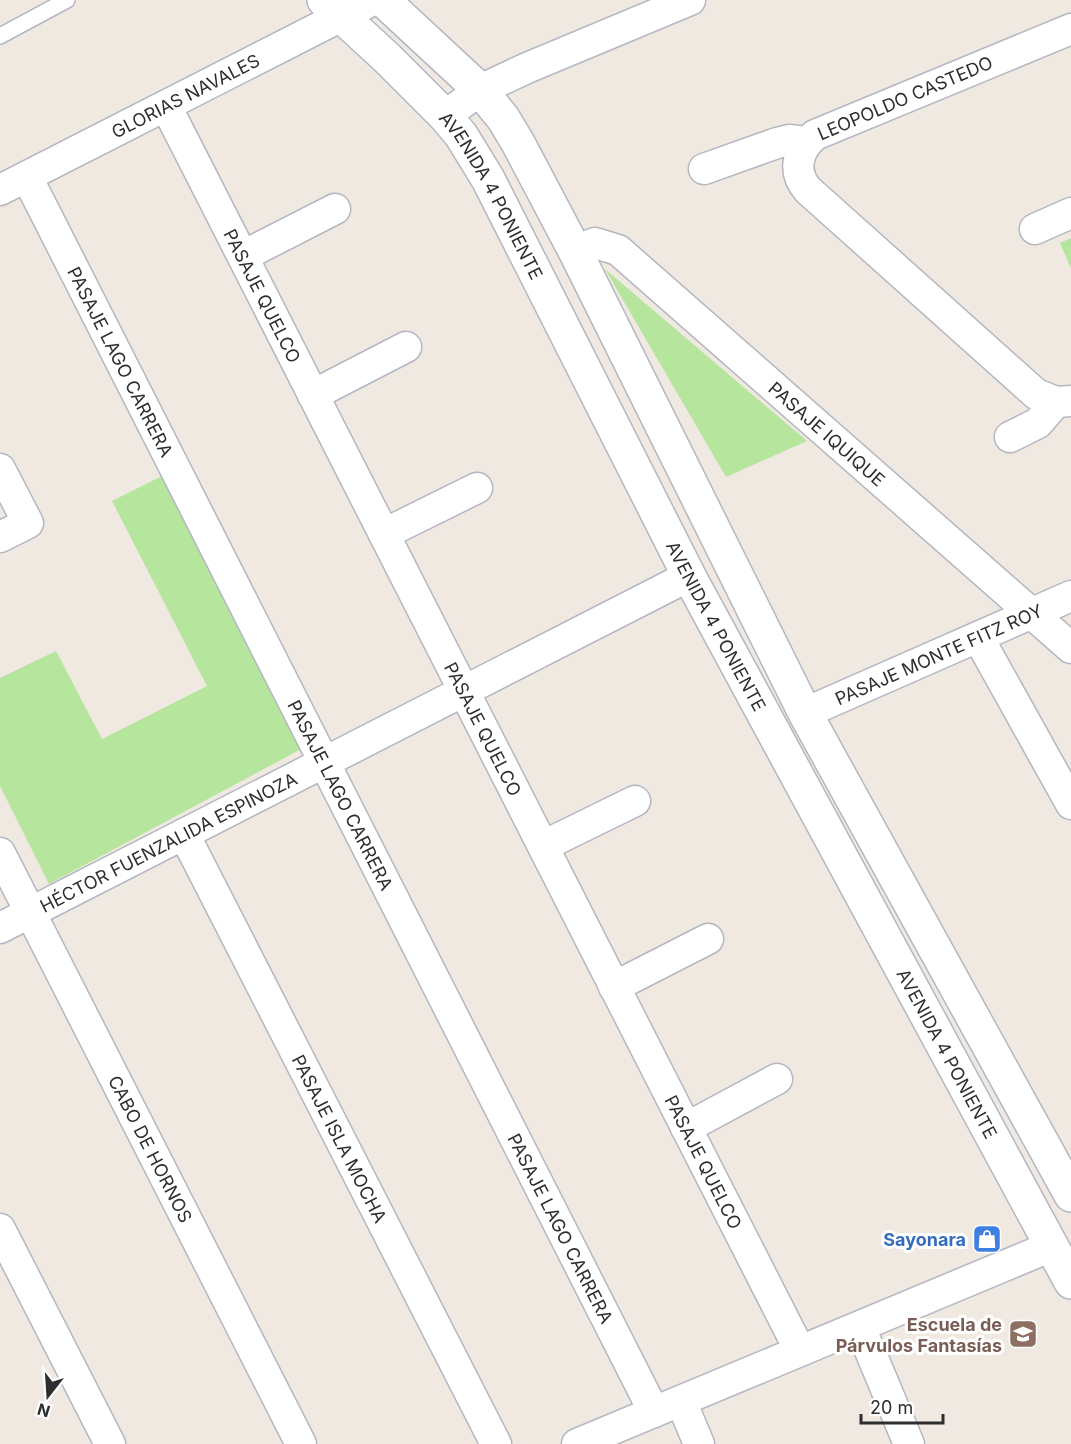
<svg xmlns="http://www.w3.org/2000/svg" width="1071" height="1444" viewBox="0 0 1071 1444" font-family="Inter,sans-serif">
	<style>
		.green { fill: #b6e59e }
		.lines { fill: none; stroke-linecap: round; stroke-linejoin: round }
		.lane-casing { stroke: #b4b7c1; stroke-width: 18 }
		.street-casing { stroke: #b4b7c1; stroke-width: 33 }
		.secondary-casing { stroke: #b4b7c1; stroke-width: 36 }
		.lane { stroke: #fff; stroke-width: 15 }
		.street { stroke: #fff; stroke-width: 30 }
		.secondary { stroke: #fff; stroke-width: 33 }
		.labels { text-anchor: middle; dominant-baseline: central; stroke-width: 6; stroke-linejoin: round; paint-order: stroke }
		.street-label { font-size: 18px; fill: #2e2e2e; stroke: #fff }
		.shop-label { font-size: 18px; font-weight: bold; fill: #366cbe; stroke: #fff; text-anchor: end }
		.education-label { font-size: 18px; font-weight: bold; fill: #785e54; stroke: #fff; text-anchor: end }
	</style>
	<rect width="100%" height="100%" fill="#efe9e1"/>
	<g class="green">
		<polygon points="1071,238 1071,268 1060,243"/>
		<polygon points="605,269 807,441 726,477"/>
		<polygon points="168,473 305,747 49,884 0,786 0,678 56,651 102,739 207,686 112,501"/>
	</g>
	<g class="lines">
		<g class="lane-casing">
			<polyline id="lane" points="0,36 67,0"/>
		</g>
		<g class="street-casing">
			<g id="street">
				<path d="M 1071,29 L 815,135 C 797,150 792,172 808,190 L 1036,394 L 1056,402 L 1071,401"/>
				<path id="s1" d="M 166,106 L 800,1351"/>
				<polyline points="445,116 480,90 527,68 690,0"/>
				<polyline points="704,169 777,143 789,140 806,142"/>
				<path id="s2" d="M 27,177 L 654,1412"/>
				<path id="s3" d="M 0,190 L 373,0"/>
				<polyline points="1035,229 1071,213"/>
				<path id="s4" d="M 575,251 L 595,243 L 618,250 L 1071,648"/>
				<polyline points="243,256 335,209"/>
				<polyline points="313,395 406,347"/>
				<polyline points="1010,437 1038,423 1056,402"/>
				<polyline points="0,469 28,523 0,537"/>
				<polyline points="384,534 477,488"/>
				<polyline points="978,637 1071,804"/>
				<path id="s5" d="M 805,713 L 1071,596"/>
				<path id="s6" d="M 184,834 L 496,1444"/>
				<polyline points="543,846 635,801"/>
				<path id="s7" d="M 0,853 L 301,1444"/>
				<path id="s8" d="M 0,928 L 689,576"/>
				<polyline points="614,987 708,939"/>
				<polyline points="686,1128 777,1079"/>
				<polyline points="0,1229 110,1444"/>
				<polyline points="860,1327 909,1444"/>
				<polyline points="681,1401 699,1444"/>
				<polyline points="577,1444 1052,1246"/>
			</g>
		</g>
		<g class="secondary-casing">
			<g id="secondary">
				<path id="s9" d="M 324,0 L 387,58 L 445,116 L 461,135 L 488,179 L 689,576 L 1071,1282"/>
				<polyline points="383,0 480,90 503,118 518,143 575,251 805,713 1071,1195"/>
			</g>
		</g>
		<use href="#lane" class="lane"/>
		<use href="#street" class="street"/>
		<use href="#secondary" class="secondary"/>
	</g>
	<defs>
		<g id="shop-square" transform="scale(1.5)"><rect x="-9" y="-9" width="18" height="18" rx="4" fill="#3f7fe0" stroke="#fff"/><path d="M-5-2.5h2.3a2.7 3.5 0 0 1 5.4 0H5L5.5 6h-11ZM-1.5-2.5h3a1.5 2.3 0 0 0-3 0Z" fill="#fff"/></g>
		<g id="school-square" transform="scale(1.5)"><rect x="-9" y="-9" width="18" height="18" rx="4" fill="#8d6e63" stroke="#fff"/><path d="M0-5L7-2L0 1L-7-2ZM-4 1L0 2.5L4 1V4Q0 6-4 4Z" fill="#fff"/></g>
	</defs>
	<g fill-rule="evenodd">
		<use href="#shop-square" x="987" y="1239"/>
		<use href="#school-square" x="1023" y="1334"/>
	</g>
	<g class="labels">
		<g class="street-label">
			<text stroke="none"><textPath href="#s3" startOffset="208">GLORIAS NAVALES</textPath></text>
			<text transform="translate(905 98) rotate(-23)">LEOPOLDO CASTEDO</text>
			<text stroke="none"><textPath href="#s9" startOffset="260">AVENIDA 4 PONIENTE</textPath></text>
			<text stroke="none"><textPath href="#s1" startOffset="213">PASAJE QUELCO</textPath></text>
			<text stroke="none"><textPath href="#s2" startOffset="207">PASAJE LAGO CARRERA</textPath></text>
			<text stroke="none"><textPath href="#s4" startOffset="324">PASAJE IQUIQUE</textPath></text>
			<text stroke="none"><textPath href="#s9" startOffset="746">AVENIDA 4 PONIENTE</textPath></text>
			<text stroke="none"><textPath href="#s5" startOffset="146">PASAJE MONTE FITZ ROY</textPath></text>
			<text stroke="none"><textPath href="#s1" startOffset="699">PASAJE QUELCO</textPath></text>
			<text stroke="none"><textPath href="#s2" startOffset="693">PASAJE LAGO CARRERA</textPath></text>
			<text stroke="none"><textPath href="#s8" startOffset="189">HÉCTOR FUENZALIDA ESPINOZA</textPath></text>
			<text stroke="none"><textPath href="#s9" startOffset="1232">AVENIDA 4 PONIENTE</textPath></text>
			<text stroke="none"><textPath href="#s6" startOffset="342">PASAJE ISLA MOCHA</textPath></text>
			<text stroke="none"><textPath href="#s7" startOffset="332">CABO DE HORNOS</textPath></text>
			<text stroke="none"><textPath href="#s1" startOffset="1185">PASAJE QUELCO</textPath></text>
			<text stroke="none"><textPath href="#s2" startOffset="1179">PASAJE LAGO CARRERA</textPath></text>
		</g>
		<g class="shop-label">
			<text x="966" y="1239">Sayonara</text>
		</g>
		<g class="education-label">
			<text x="1002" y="1324">Escuela de<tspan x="1002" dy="21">Párvulos Fantasías</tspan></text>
		</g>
	</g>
	<g transform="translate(48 1396) rotate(197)" stroke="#ffffff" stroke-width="4.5" paint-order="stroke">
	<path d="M0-4.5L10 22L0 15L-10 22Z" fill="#2e2e2e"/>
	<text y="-9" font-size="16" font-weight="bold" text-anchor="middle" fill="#2e2e2e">N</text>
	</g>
	<path d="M861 1414v9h82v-9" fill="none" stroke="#2e2e2e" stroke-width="3"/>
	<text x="870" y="1414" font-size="18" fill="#2e2e2e" stroke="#ffffff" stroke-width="4.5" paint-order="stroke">20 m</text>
</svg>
